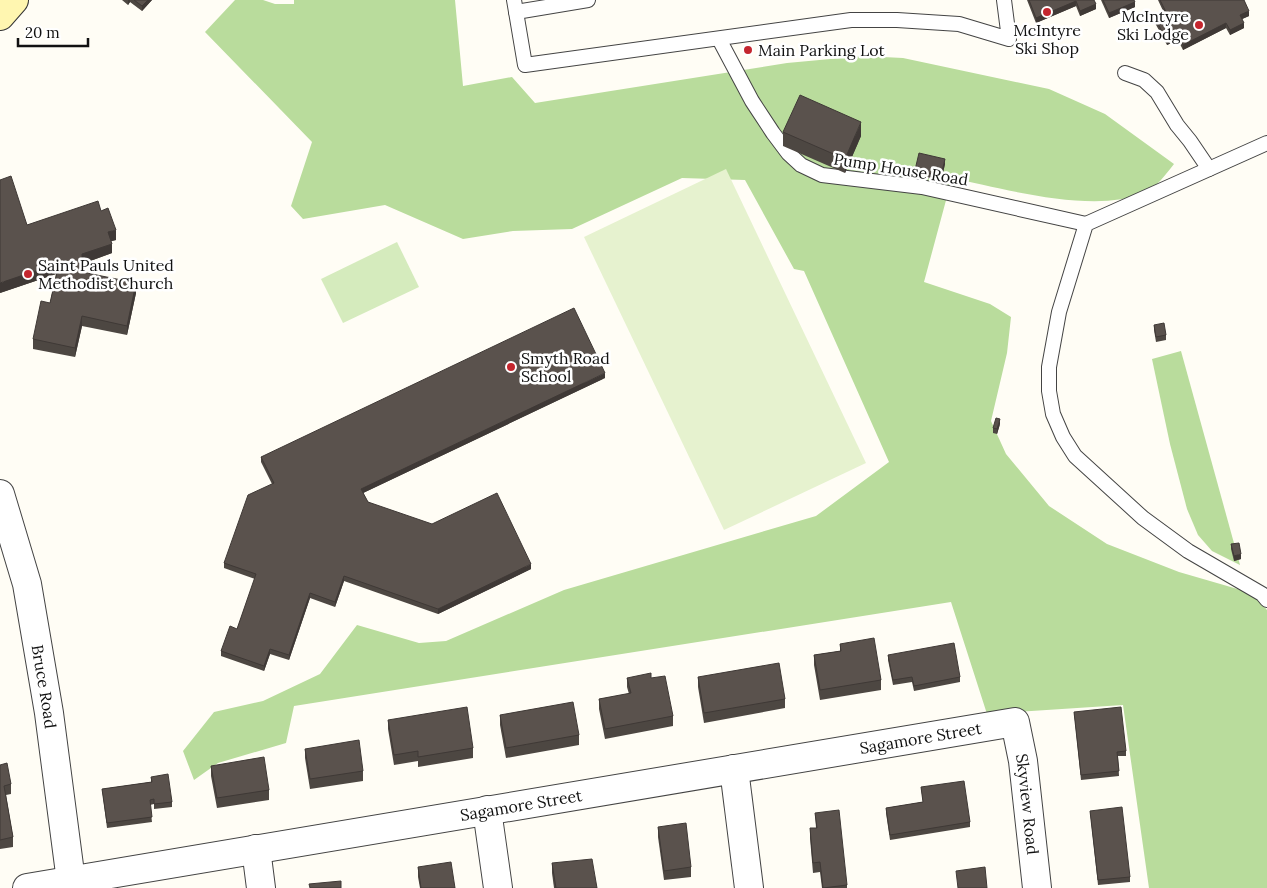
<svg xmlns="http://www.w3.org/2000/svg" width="1267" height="888" viewBox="0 0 1267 888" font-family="Lora,serif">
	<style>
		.green { fill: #d5ebbd }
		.forest { fill: #b9dc9c }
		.pitch { fill: #e6f2cf }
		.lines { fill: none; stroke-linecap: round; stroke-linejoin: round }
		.lane-casing { stroke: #444; stroke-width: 16 }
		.street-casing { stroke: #444; stroke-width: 30 }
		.secondary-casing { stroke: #333; stroke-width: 30 }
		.lane { stroke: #fff; stroke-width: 14 }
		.street { stroke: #fff; stroke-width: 28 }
		.secondary { stroke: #fff6b0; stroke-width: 28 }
		.wall { fill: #4d4742 }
		.shaded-wall { fill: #3f3936 }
		.building { fill: #5a524d; stroke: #3f3936 }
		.poi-dot { fill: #c4262e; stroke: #fff; stroke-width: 2 }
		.labels { text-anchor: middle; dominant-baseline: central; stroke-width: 5; stroke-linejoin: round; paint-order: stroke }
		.poi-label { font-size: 16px; fill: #111; stroke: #fff; text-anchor: start }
		.street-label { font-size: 16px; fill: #111; stroke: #fff }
	</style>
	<rect width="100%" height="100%" fill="#fffdf5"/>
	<polygon class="green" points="397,242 419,287 343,323 321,279"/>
	<g class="forest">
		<path d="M 235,0 L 263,0 L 275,4 L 294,4 L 294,0 L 455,0 L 463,86 L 512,77 L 535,103 L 787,63 L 863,56 L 903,58 L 1049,89 L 1105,114 L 1174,164 C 1166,174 1156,188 1144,193 C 1094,214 1004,189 952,178 L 924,282 L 990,304 L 1011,317 L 1007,353 L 991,421 L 1006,454 L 1049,506 L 1107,544 L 1179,572 L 1241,590 L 1255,596 L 1267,610 L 1267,888 L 1149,888 L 1123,705 L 987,714 L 951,602 L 294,706 L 286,743 L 218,763 L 194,780 L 183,751 L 214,712 L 263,701 L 320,674 L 357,625 L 419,643 L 446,641 L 564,590 L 816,516 L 889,462 L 804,271 L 794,269 L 745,180 L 682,178 L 572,229 L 513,231 L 463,239 L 385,205 L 303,219 L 291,206 L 312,142 L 205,32 Z"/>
		<polygon points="1181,351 1240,565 1212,551 1198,535 1187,509 1170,444 1152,359"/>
	</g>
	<polygon class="pitch" points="726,169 866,463 724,530 584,237"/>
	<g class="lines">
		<g class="lane-casing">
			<g id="lane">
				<polyline points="514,0 525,65 851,20 897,20 959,24 1009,39 1004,0"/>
				<polyline points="516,12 588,0"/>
				<polyline points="719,39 752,101 773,133 788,153 801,165 822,175 922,187 1086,224"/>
				<polyline points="1125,73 1144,80 1157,92 1177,125 1190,141 1209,169"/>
				<polyline points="1267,143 1086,224 1059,312 1049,367 1049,391 1053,414 1063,437 1075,456 1143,518 1188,551 1262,594 1267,600"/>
			</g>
		</g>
		<g class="street-casing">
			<g id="street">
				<path id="s1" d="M 0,494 L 27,584 L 49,713 L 71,881"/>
				<polyline points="734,769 749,888"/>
				<polyline points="487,810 498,888"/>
				<polyline points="256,849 261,888"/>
				<path id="s2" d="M 27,888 L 1015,722 L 1023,761 L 1037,888"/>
			</g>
		</g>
		<g class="secondary-casing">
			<polyline id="secondary" points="0,16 14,0"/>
		</g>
		<use href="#lane" class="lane"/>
		<use href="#street" class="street"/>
		<use href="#secondary" class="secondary"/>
	</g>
	<g class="wall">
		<polygon points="122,0 152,0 142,11 130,2 128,5"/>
		<polygon points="1027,0 1094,0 1096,9 1080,16 1076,6 1036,23"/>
		<polygon points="1101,0 1134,0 1135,7 1109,18"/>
		<polygon points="1158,0 1244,0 1249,16 1242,19 1244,28 1230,35 1226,28 1183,50 1178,40 1167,45 1155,23 1155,18 1164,13"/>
		<polygon points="783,132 861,136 845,173 783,146"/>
		<polygon points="945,164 941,181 915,175 915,170"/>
		<polygon points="101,211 116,240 111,241 112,253 82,264 82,272 136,293 127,335 82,326 75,357 33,349 33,339 50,303 56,274 0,293 27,225"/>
		<polygon points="1154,325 1166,335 1166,340 1156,342 1154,330"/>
		<polygon points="605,378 363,493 368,502 531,569 438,614 344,581 335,607 310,598 289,660 270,654 264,671 221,656 221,651 237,629 255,579 224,568 224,563 272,484 261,462 261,457"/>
		<polygon points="1000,424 997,434 993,433 993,428"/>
		<polygon points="1231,544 1241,559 1234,561 1231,549"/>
		<polygon points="840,644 881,680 881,690 820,700 814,665 814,655 840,651"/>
		<polygon points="888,655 960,677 960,682 914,691 912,682 893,685 888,660"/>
		<polygon points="698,677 785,699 785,708 704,723 698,687"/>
		<polygon points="627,678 651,678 673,716 673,726 605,739 599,709 599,699 629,694 627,687"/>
		<polygon points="1074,712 1126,751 1126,756 1118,756 1119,776 1081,780"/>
		<polygon points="500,715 579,735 579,745 506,758 500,725"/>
		<polygon points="388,720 473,748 473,758 418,767 418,761 394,765 388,729"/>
		<polygon points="305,749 363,771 363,781 310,789 305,758"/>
		<polygon points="0,765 11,784 11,794 6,795 13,837 13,847 0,849"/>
		<polygon points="211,766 269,790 269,800 217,808 211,776"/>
		<polygon points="151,777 172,802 172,807 154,809 154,804 150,805 152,822 107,828 102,789 151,782"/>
		<polygon points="921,787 970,822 970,827 890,840 886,813 886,808 923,802"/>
		<polygon points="1090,811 1130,877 1130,882 1098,885"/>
		<polygon points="815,813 847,885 847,888 822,888 820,872 813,873 810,838 810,828 816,828"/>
		<polygon points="658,827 691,867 691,877 664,880 658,837"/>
		<polygon points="552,863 597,888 554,888 552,873"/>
		<polygon points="418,867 455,888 420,888 418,877"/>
	</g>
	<g class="shaded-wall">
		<polygon points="128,0 130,0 130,2 128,5"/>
		<polygon points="148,0 152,0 142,11 142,6"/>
		<polygon points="1076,1 1076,6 1036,23 1036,18"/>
		<polygon points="1135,2 1135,7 1109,18 1109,13"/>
		<polygon points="1096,4 1096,9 1080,16 1080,11"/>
		<polygon points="1249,11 1249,16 1240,20 1240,15"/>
		<polygon points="1226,23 1226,28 1183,50 1183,45"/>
		<polygon points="1244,23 1244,28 1230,35 1230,30"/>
		<polygon points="1178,35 1178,40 1167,45 1167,41"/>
		<polygon points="861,122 861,136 845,173 845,159"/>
		<polygon points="945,159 945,164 941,181 941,176"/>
		<polygon points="116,230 116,240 108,242 108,232"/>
		<polygon points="112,244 112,253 82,264 82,254"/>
		<polygon points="65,261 65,271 0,293 0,283"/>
		<polygon points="136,283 136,293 127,335 127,326"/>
		<polygon points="82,316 82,326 75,357 75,348"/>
		<polygon points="605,373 605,378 361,494 361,489"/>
		<polygon points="1000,419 1000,424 997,434 997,429"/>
		<polygon points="1241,554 1241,559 1234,561 1234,556"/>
		<polygon points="531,564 531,569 438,614 438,609"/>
		<polygon points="344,576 344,581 335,607 335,602"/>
		<polygon points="310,593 310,598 289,660 289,655"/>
		<polygon points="270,649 270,654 264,671 264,666"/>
	</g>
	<g class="building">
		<polygon points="134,0 148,0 142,6"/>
		<polygon points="1029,0 1094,0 1096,4 1080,11 1076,1 1036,18"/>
		<polygon points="1103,0 1134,0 1135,2 1109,13"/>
		<polygon points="1160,0 1244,0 1249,11 1240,15 1244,23 1230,30 1226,23 1183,45 1178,35 1167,41 1155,18 1166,12"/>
		<polygon points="800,95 861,122 845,159 783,132"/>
		<polygon points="919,153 945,159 941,176 915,170"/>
		<polygon points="11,176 27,225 98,201 101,211 108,208 116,230 108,232 112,244 82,254 82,272 136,283 127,326 82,316 75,348 33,339 41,301 50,303 58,268 69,270 65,261 0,283 0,180"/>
		<polygon points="574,308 605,373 361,489 368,502 432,524 497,493 531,564 438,609 344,576 335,602 310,593 289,655 270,649 264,666 221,651 230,626 237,629 256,574 224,563 248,495 274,483 261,457"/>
		<polygon points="1164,323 1166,335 1156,337 1154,325"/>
		<polygon points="996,418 1000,419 997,429 993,428"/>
		<polygon points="1239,543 1241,554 1234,556 1231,544"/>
		<polygon points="874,638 881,680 820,690 814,655 841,651 840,644"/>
		<polygon points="954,643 960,677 914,686 912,677 893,680 888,655"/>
		<polygon points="779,663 785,699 704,713 698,677"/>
		<polygon points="651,673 651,678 665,676 673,716 605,729 599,699 631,693 627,678"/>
		<polygon points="573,702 579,735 506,748 500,715"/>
		<polygon points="467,707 473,748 418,757 418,751 394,755 388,720"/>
		<polygon points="1121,707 1126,751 1117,752 1119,771 1081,775 1074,712"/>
		<polygon points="359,740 363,771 310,779 305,749"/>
		<polygon points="264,757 269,790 217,798 211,766"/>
		<polygon points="7,763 11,784 4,786 13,837 0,840 0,765"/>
		<polygon points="168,774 172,802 154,804 154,799 150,800 152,817 107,823 102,789 152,782 151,777"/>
		<polygon points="964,781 970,822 890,835 886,808 923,802 921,787"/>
		<polygon points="1122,807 1130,877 1098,880 1090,811"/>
		<polygon points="839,810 847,885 823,888 820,862 813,863 810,828 817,828 815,813"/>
		<polygon points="686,823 691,867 664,871 658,827"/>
		<polygon points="592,859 597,888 556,888 552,863"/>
		<polygon points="451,862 455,888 421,888 418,867"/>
		<polygon points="985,867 987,888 958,888 956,871"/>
		<polygon points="341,881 341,888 310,888 309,884"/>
	</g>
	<g class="poi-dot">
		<circle cx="1047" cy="12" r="5"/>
		<circle cx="1199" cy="25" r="5"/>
		<circle cx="748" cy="50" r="5"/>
		<circle cx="28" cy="274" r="5"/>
		<circle cx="511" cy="367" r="5"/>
	</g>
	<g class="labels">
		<g class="poi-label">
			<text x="1189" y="16" text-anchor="end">McIntyre<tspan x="1189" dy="18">Ski Lodge</tspan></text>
			<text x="1047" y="30" text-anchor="middle">McIntyre<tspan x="1047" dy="18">Ski Shop</tspan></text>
			<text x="758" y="50">Main Parking Lot</text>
			<text x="38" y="265">Saint Pauls United<tspan x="38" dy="18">Methodist Church</tspan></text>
			<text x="521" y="358">Smyth Road<tspan x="521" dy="18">School</tspan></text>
		</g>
		<g class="street-label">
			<text transform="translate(901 169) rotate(9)">Pump House Road</text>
			<text stroke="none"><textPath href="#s1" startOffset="198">Bruce Road</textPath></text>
			<text stroke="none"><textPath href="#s2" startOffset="906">Sagamore Street</textPath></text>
			<text stroke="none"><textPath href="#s2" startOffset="501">Sagamore Street</textPath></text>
			<text stroke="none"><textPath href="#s2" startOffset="1085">Skyview Road</textPath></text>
		</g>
	</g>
	<path d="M18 38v8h70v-8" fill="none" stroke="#111111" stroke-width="2.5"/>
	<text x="25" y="38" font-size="15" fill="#111111" stroke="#ffffff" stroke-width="4" paint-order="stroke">20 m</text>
</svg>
